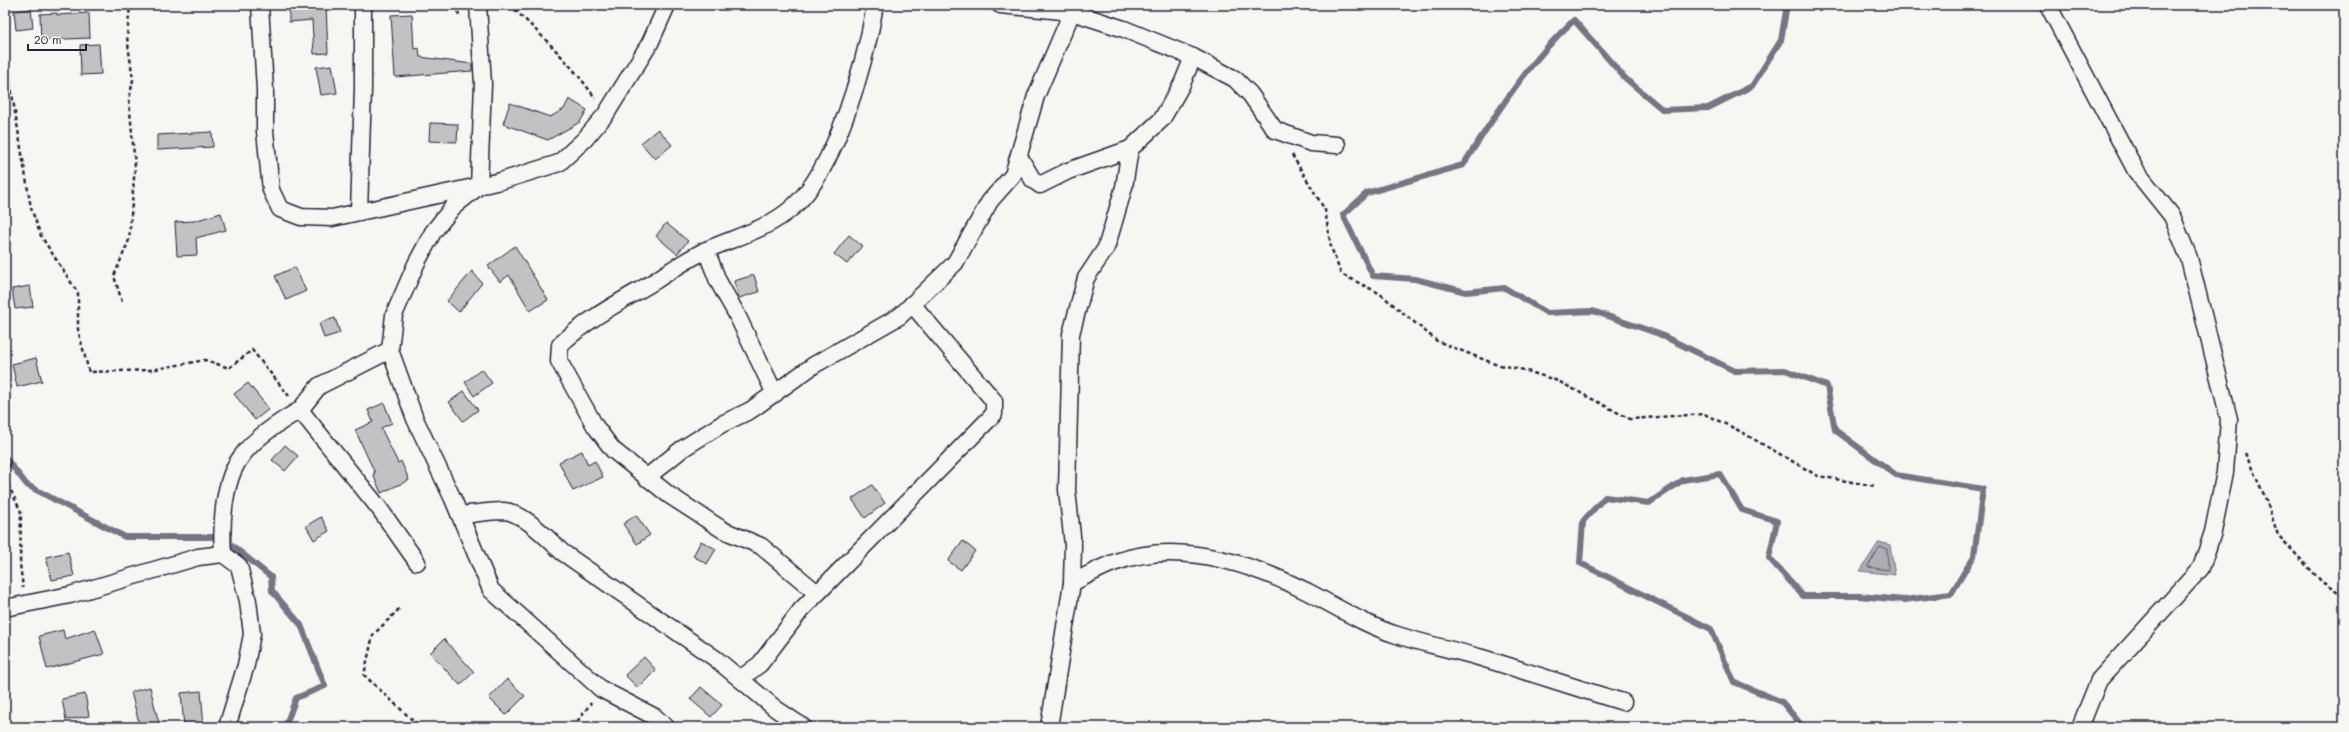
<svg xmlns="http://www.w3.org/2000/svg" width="2349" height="732" viewBox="0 0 2349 732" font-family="Mali,sans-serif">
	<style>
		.water { fill: #adadb3; stroke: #757583 }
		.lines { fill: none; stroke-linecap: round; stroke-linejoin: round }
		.shore { stroke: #5a5a6b; stroke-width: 1 }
		.stream { stroke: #757583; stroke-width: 6 }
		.building { fill: #c2c2c4; stroke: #22223b }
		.minor-casing { stroke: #22223b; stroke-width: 19 }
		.path { stroke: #22223b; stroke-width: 2.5; stroke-dasharray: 4 3; stroke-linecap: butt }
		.minor { stroke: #f6f6f2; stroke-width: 16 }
	</style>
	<rect width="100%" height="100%" fill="#f6f6f2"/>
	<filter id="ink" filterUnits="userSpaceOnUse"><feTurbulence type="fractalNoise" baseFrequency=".025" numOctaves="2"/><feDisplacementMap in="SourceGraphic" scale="8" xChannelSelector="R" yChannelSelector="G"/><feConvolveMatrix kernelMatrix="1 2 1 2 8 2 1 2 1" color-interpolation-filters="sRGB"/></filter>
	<g filter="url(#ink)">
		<polygon class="water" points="1879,542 1890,545 1895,575 1860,571"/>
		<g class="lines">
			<polygon class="shore" points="1880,547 1887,549 1888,570 1868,567"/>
			<g class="stream">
				<path d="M 1787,5 L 1781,40 L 1752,86 L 1708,108 L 1663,110 L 1625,78 L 1574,20 C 1529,61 1496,114 1463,165 L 1367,193 L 1343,215 L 1373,276 L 1415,279 L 1466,292 L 1505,288 L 1547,313 L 1593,311 L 1659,334 L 1735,371 L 1785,370 L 1827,386 L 1835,430 L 1896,475 L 1983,489 L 1974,556 L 1951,594 L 1904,600 L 1859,596 L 1803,596 L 1769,558 L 1777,521 L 1742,510 L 1720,474 L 1683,480 L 1649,503 L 1605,497 L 1583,521 L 1580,563 L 1711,629 L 1734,682 L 1782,702 L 1803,727"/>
				<polyline points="5,457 27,485 125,537 222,537 271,577 272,591 301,625 325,686 296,698 285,727"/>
			</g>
		</g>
		<g class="building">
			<polygon points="289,5 326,5 328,53 314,54 312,20 289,22"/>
			<polygon points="31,9 33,28 16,30 14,11"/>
			<polygon points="57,13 57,15 89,13 90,38 41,40 40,14"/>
			<polygon points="412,14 414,49 419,48 420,57 472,64 472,71 395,77 391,15"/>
			<polygon points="99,44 101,74 81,75 80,45"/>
			<polygon points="332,65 337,93 321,95 316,67"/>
			<polygon points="569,99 587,110 580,122 548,140 503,124 510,103 550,117 564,109"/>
			<polygon points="430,123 458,124 457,142 429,141"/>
			<polygon points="658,129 672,145 655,159 641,143"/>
			<polygon points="212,132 213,147 157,150 157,135"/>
			<polygon points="221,213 226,230 196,238 197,255 177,256 175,222 194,221"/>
			<polygon points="666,223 688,241 677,254 656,236"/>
			<polygon points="849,235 862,246 847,264 834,254"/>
			<polygon points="515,246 548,300 530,311 509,275 500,282 488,266"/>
			<polygon points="295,267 306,291 286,300 275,276"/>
			<polygon points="472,271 482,283 459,312 447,301"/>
			<polygon points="754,275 759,292 739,298 734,281"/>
			<polygon points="30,286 33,307 15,309 12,289"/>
			<polygon points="335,318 340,333 324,338 319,323"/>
			<polygon points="36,358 42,381 17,387 12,364"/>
			<polygon points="482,369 492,383 474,396 465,382"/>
			<polygon points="248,383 269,409 255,420 234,394"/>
			<polygon points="464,391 478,410 463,421 449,402"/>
			<polygon points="384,403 392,423 381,428 398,463 401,461 409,480 381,493 373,474 375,473 355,430 373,422 368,410"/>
			<polygon points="285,445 298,456 285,471 272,460"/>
			<polygon points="582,451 588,465 595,461 603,477 573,491 559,462"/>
			<polygon points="872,485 885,503 865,518 852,499"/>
			<polygon points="636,515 650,535 637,544 623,524"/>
			<polygon points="321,517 329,531 314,540 306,526"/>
			<polygon points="701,541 716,549 707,564 693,556"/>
			<polygon points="963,541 975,551 961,570 948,561"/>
			<polygon points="68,552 74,576 52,580 46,557"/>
			<polygon points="95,629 104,654 47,669 39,636 63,630 65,639"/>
			<polygon points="444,639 474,672 460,685 430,653"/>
			<polygon points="644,657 656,670 638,688 625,675"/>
			<polygon points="507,679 525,696 506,715 489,698"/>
			<polygon points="150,687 154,704 160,727 140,727 131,692"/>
			<polygon points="701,687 722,705 711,717 690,699"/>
			<polygon points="201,691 204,727 184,727 181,693"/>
			<polygon points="85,694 89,716 66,720 62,699"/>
		</g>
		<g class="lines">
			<g class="minor-casing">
				<g id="minor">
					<polyline points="260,5 265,90 265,131 271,190 280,209 301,217 332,218 501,181 559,163 585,139 606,114 650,43 667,5"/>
					<polyline points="478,5 483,84 479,186 453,207 433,232 416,264 394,315 390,350 415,419 453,499 491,590 601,689 655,717 666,727"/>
					<polyline points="1000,5 1072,12 1124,29 1193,57 1235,79 1250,94 1275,130 1311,143 1337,145"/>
					<polyline points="2048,5 2136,171 2172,216 2189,258 2229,419 2225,472 2213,532 2201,568 2099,680 2080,727"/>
					<polyline points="1020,158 1033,180 1040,185 1068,171 1130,149 1162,119 1182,84 1193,57"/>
					<polyline points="359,212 363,89 363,5"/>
					<polyline points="706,250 718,281 736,313 775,394"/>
					<polyline points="390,350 319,386 300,410 379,508 417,562"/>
					<polyline points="646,478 682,449 722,424 751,410 814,365 900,316 955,263 990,201 1013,175 1036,96 1072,12"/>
					<path d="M 460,515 C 474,514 489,511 504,511 C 523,512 549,540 562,552 L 716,659 L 776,709 L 803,727"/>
					<path d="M 223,554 C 221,526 223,481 241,457 C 253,439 281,421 300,410"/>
					<path d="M 1072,583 C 1086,576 1101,567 1116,562 C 1179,539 1250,563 1308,592 C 1337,607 1365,625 1397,635 C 1425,644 1454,650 1482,658 C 1529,672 1576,688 1623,702"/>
					<path d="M 817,593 L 761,546 L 723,530 L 669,495 L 613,450 L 595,426 L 559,361 L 560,345 C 588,318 622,301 655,281 C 671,270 687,260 704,251 C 735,237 767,230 793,207 C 836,170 866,60 875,5"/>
					<polyline points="5,608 70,595 198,557 223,554 239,566 248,601 252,634 246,665 227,727"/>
					<polyline points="740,679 760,664 801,610 994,414 994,401 912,304"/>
					<polyline points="1049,727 1072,583 1073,545 1067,490 1071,334 1086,278 1106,248 1113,225 1124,187 1130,149"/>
				</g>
			</g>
			<g class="path">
				<polyline points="457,5 459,16"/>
				<path d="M 510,5 C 541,35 571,63 595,98"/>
				<polyline points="5,27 10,82 31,208 41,236 78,293 78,330 89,372 150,370 205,360 229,368 252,350 289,396"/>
				<polyline points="1292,155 1325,210 1331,247 1341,274 1379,293 1437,341 1495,364 1524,370 1558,381 1630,419 1704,414 1736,429 1818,476 1875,486"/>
				<polyline points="122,302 114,276 129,240 135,166 129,100 133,80 127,37 130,5"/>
				<polyline points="2245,453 2265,497 2278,535 2322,582 2344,597"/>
				<polyline points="5,478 21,512 20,564 23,588"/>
				<polyline points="399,609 373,635 364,675 420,727"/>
				<polyline points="573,727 591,703"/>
			</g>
			<use href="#minor" class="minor"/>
		</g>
	</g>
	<rect width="2349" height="732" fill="none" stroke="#f6f6f2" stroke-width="20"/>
	<rect x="10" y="10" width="2329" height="712" fill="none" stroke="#22223b" stroke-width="1.5" filter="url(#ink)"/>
	<path d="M28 44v6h58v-6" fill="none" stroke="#22223b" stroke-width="2"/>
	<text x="34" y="44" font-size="12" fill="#22223b" stroke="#f6f6f2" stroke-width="3" paint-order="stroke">20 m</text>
</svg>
